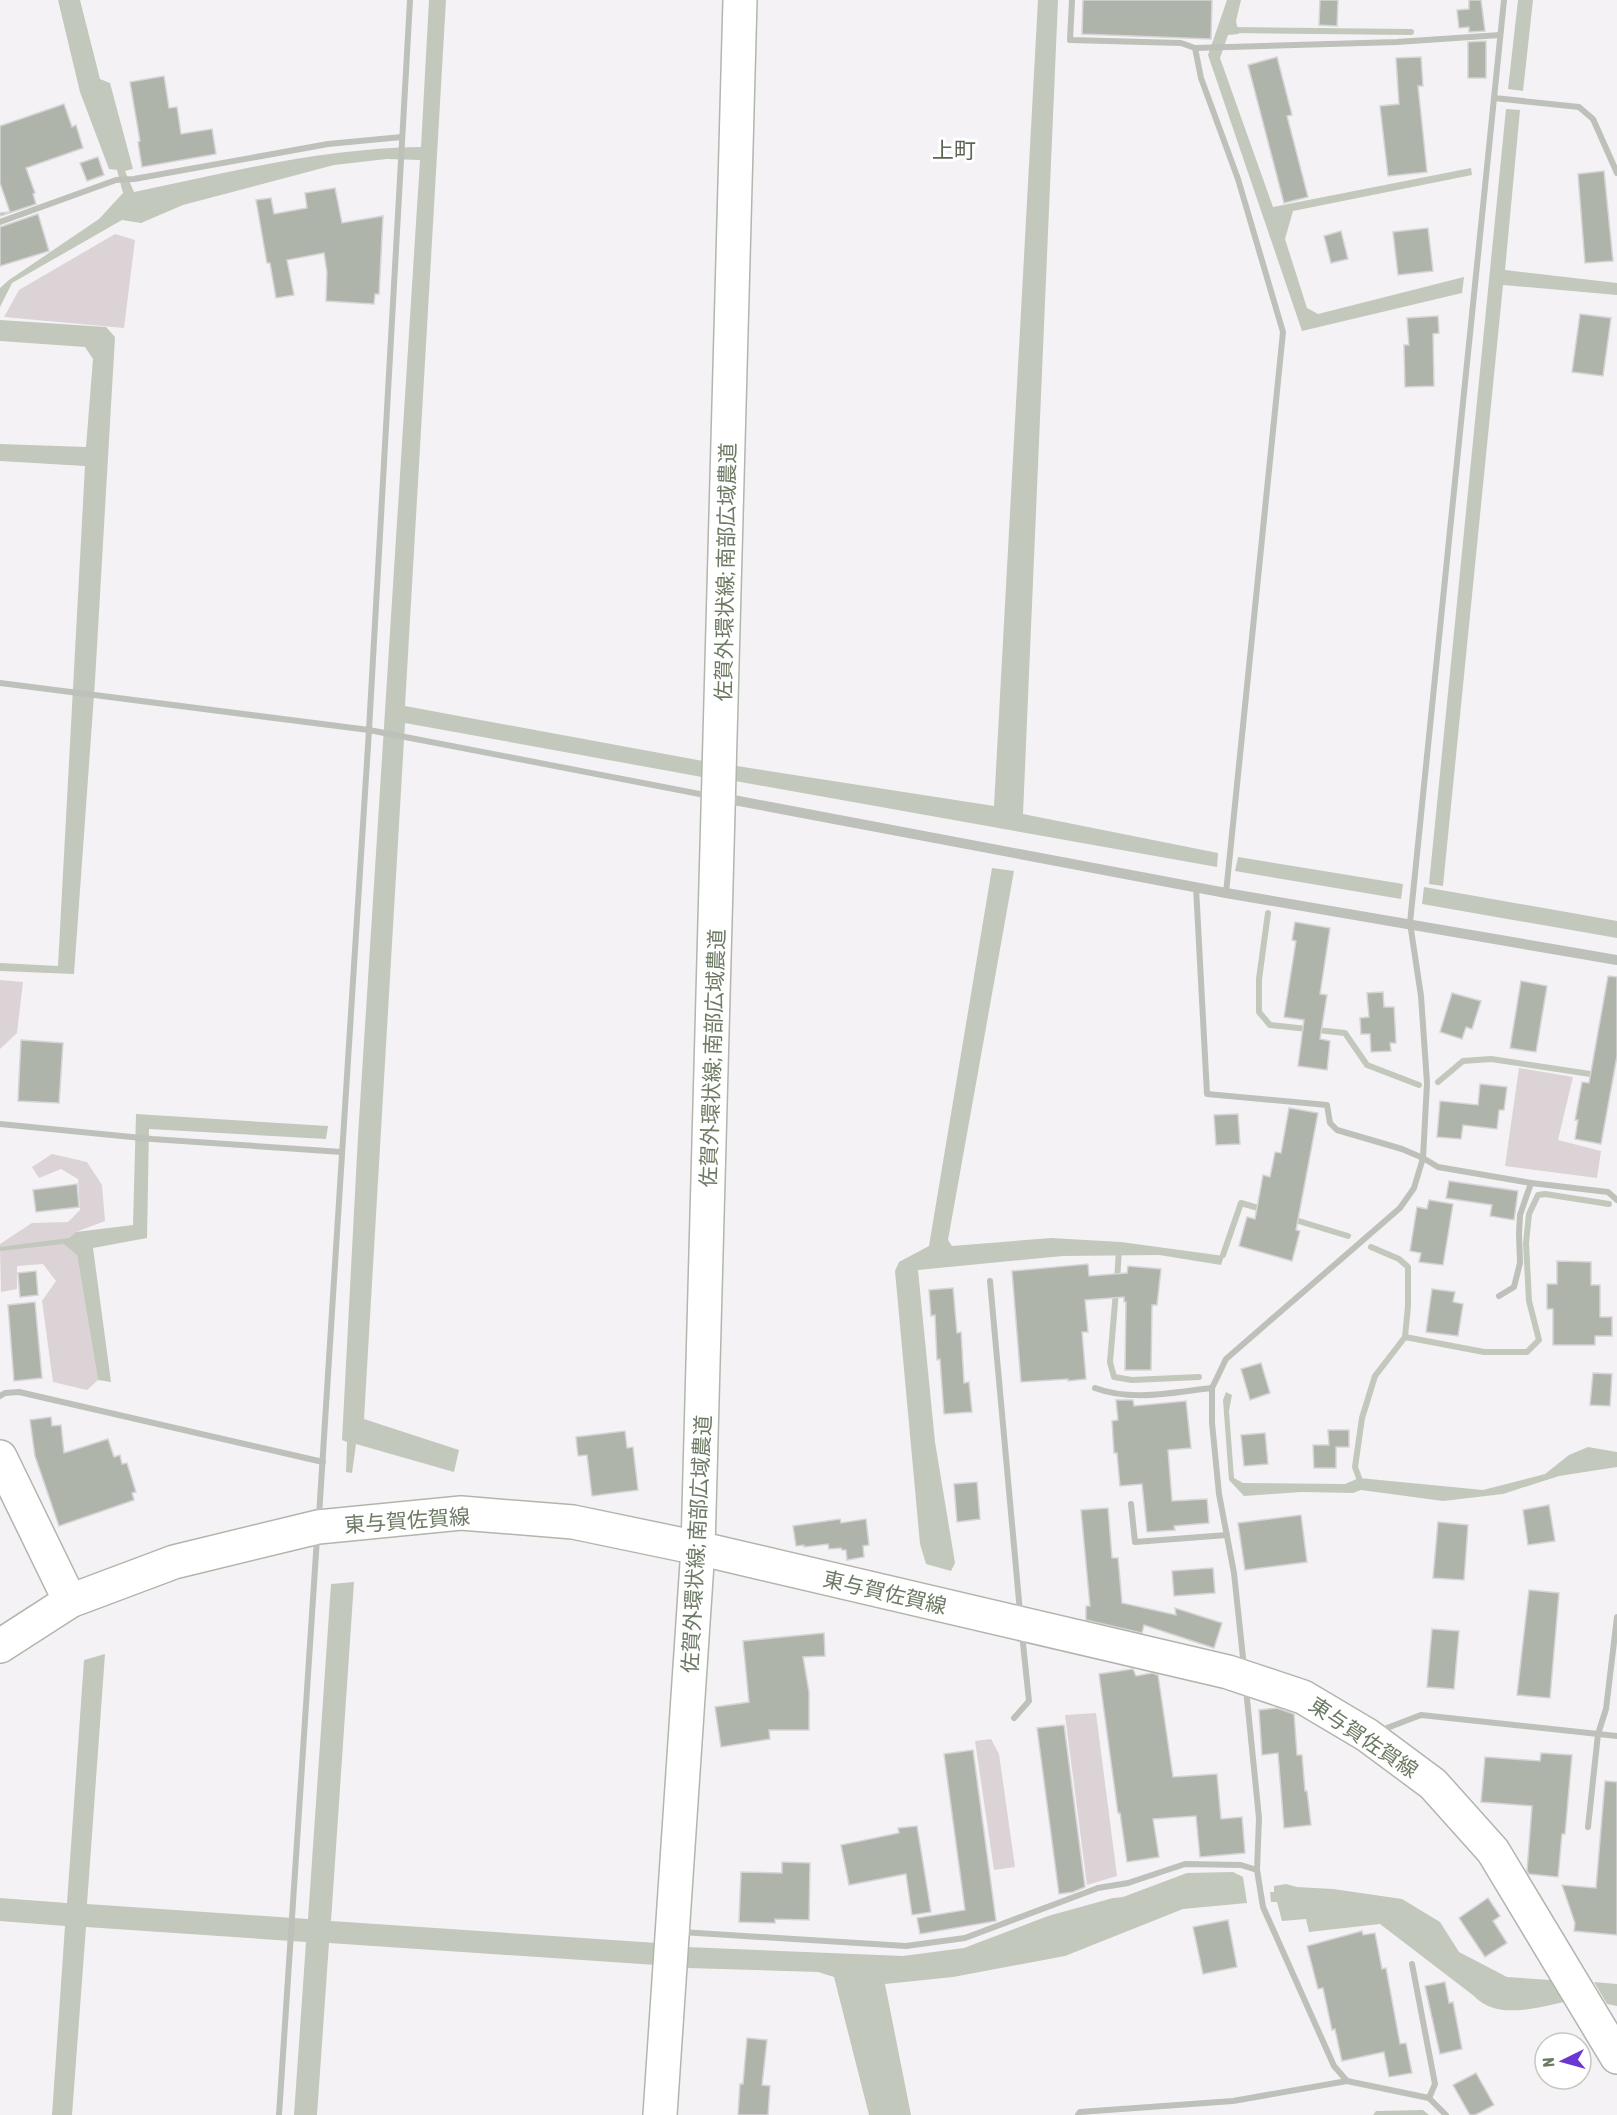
<svg xmlns="http://www.w3.org/2000/svg" width="1617" height="2115" viewBox="0 0 1617 2115" font-family="'Asap Condensed','Noto Sans JP',sans-serif">
	<style>
		.green { fill: #dbd3d6 }
		.water { fill: #c2c8bb }
		.lines { fill: none; stroke-linecap: round; stroke-linejoin: round }
		.stream { stroke: #c2c8bb; stroke-width: 6 }
		.building { fill: #aeb4a9; stroke: #d6d4d6; stroke-width: 1.5 }
		.secondary-casing { stroke: #b1b6ac; stroke-width: 36 }
		.primary-casing { stroke: #b1b6ae; stroke-width: 36 }
		.minor { stroke: #bdc1ba; stroke-width: 6 }
		.tertiary { stroke: #bdc1ba; stroke-width: 10 }
		.secondary { stroke: #fff; stroke-width: 33 }
		.primary { stroke: #fff; stroke-width: 33 }
		.labels { text-anchor: middle; dominant-baseline: central; stroke-width: 6; stroke-linejoin: round; paint-order: stroke }
		.street-label { font-size: 21px; fill: #6d7a63; stroke: #fff }
		.neighbourhood-label { font-size: 22px; fill: #5c6654; stroke: #fff }
	</style>
	<rect width="100%" height="100%" fill="#f5f2f5"/>
	<g class="green">
		<polygon points="115,234 135,240 124,328 4,317 19,290"/>
		<polygon points="0,980 23,982 17,1033 0,1049"/>
		<polygon points="1519,1068 1573,1077 1558,1140 1601,1151 1597,1178 1505,1166"/>
		<polygon points="52,1154 87,1162 102,1185 105,1221 76,1232 69,1238 77,1255 98,1380 87,1390 53,1382 42,1301 56,1281 43,1264 17,1266 17,1289 1,1292 0,1244 32,1223 68,1222 80,1210 78,1179 61,1169 39,1178 32,1167"/>
		<polygon points="1096,1713 1117,1876 1087,1885 1065,1715"/>
		<polygon points="991,1739 999,1754 1015,1867 994,1870 975,1741"/>
	</g>
	<g class="water">
		<path d="M 58,0 L 80,0 L 100,79 L 110,83 L 133,169 L 125,171 L 134,192 C 229,172 324,148 421,147 L 429,0 L 446,0 L 405,706 L 703,761 L 702,777 L 405,723 L 364,1419 L 459,1450 L 454,1472 L 356,1444 L 352,1473 L 346,1472 L 347,1442 L 342,1440 L 358,1136 L 420,160 L 387,159 L 334,165 L 183,205 L 141,223 L 122,220 L 12,283 L 0,307 L 0,288 L 9,280 L 99,219 L 123,193 L 117,170 L 109,169 L 80,92 Z"/>
		<polygon points="1038,0 1058,0 1023,814 1218,853 1217,867 735,781 737,766 994,806"/>
		<polygon points="1227,0 1241,0 1236,21 1239,34 1228,35 1220,58 1273,207 1471,168 1472,175 1293,211 1285,239 1307,308 1318,314 1464,277 1462,293 1302,331 1208,55"/>
		<polygon points="1518,0 1533,0 1523,91 1508,89"/>
		<polygon points="1506,109 1520,110 1505,270 1617,283 1617,295 1503,285 1443,886 1429,884"/>
		<polygon points="0,320 106,327 115,337 95,681 74,974 0,971 0,963 58,966 85,466 0,461 0,444 86,447 93,359 85,347 0,341"/>
		<polygon points="1238,857 1403,884 1401,899 1235,871"/>
		<polygon points="992,868 1014,871 948,1240 952,1246 1051,1238 1121,1242 1224,1256 1221,1265 1159,1255 1063,1256 918,1270 935,1442 955,1563 951,1571 926,1564 920,1544 895,1271 899,1262 929,1246"/>
		<polygon points="1424,887 1617,921 1617,938 1422,904"/>
		<polygon points="136,1114 328,1126 326,1139 149,1129 147,1238 93,1248 111,1382 98,1380 77,1255 64,1244 0,1251 0,1247 69,1238 76,1232 133,1225"/>
		<polygon points="1226,1392 1232,1395 1229,1411 1234,1478 1243,1483 1345,1484 1359,1478 1483,1490 1545,1474 1569,1455 1588,1447 1617,1452 1617,1467 1559,1476 1503,1494 1443,1501 1361,1490 1353,1493 1301,1492 1244,1496 1229,1480 1223,1400"/>
		<polygon points="354,1582 331,1921 657,1943 656,1965 329,1943 317,2115 294,2115 306,1942 86,1927 72,2115 52,2115 65,1926 0,1921 0,1898 67,1903 84,1660 105,1654 87,1904 308,1919 331,1584"/>
		<polygon points="1233,1872 1243,1877 1247,1903 1183,1909 1065,1956 953,1977 885,1984 911,2115 869,2115 834,1977 818,1972 687,1968 687,1947 903,1956 964,1948 1048,1916 1113,1898 1123,1897 1187,1873"/>
		<path d="M 1286,1884 L 1297,1887 L 1333,1889 L 1402,1899 L 1440,1922 L 1459,1952 L 1507,1977 L 1551,1980 L 1564,2002 C 1536,2008 1496,2020 1474,1996 L 1380,1924 L 1309,1932 L 1306,1919 L 1282,1921 L 1277,1902 L 1271,1902 L 1270,1892 L 1274,1892 L 1274,1886 Z"/>
		<polygon points="1594,1982 1617,1984 1617,2006 1607,2004"/>
		<polygon points="1423,2110 1429,2115 1373,2115 1376,2111"/>
	</g>
	<g class="lines">
		<g class="stream">
			<polyline points="1232,30 1411,32"/>
			<polyline points="1268,913 1259,979 1259,1012 1270,1025 1345,1033 1367,1065 1419,1085"/>
			<polyline points="1438,1082 1463,1061 1491,1059 1597,1075"/>
			<polyline points="1292,1219 1348,1236"/>
			<polyline points="1371,1247 1399,1259 1408,1267 1408,1306 1405,1337"/>
			<polyline points="1223,1255 1241,1203 1265,1210"/>
			<polyline points="1117,1281 1119,1249"/>
			<polyline points="1116,1291 1110,1362 1114,1377 1132,1380 1199,1377"/>
			<polyline points="1359,1478 1355,1467 1362,1418 1375,1376 1405,1337 1484,1352 1527,1352 1539,1340 1529,1301 1526,1243 1529,1214 1538,1195 1545,1194 1609,1204"/>
		</g>
	</g>
	<g class="building">
		<polygon points="1083,0 1212,0 1211,39 1082,34"/>
		<polygon points="1320,0 1338,0 1337,26 1319,25"/>
		<polygon points="1469,0 1481,0 1485,31 1469,32 1469,27 1459,28 1457,10 1469,9"/>
		<polygon points="1486,41 1486,78 1468,78 1468,42"/>
		<polygon points="1277,57 1292,115 1287,116 1308,197 1284,203 1248,65"/>
		<polygon points="1421,57 1423,86 1418,86 1427,172 1388,176 1380,106 1399,104 1396,58"/>
		<polygon points="164,76 169,108 177,107 181,134 212,129 216,154 142,167 138,142 140,141 130,82"/>
		<polygon points="64,104 72,127 76,125 83,148 26,168 35,193 33,194 36,204 0,216 0,213 10,212 0,183 0,126"/>
		<polygon points="98,157 104,175 87,181 80,163"/>
		<polygon points="1604,171 1613,261 1585,263 1578,174"/>
		<polygon points="335,188 342,223 383,216 379,294 375,294 374,304 326,301 327,272 324,253 287,260 294,295 276,298 270,263 267,263 256,200 271,198 274,214 307,208 305,193"/>
		<polygon points="38,214 49,251 0,266 0,227"/>
		<polygon points="1428,228 1433,271 1398,275 1393,232"/>
		<polygon points="1341,231 1348,259 1331,263 1324,236"/>
		<polygon points="1580,314 1611,318 1603,376 1572,372"/>
		<polygon points="1438,316 1439,333 1433,334 1434,386 1405,387 1404,345 1409,345 1407,318"/>
		<polygon points="1295,922 1330,928 1320,994 1327,995 1320,1039 1330,1041 1327,1070 1298,1066 1304,1020 1284,1017 1296,941 1292,940"/>
		<polygon points="1608,976 1617,977 1617,1056 1601,1144 1575,1139 1578,1120 1575,1120 1582,1082 1589,1083"/>
		<polygon points="1521,981 1547,986 1536,1052 1510,1048"/>
		<polygon points="1383,992 1384,1007 1394,1007 1396,1043 1390,1043 1391,1051 1371,1052 1370,1034 1361,1034 1360,1018 1369,1017 1367,993"/>
		<polygon points="1452,993 1481,1001 1472,1029 1466,1027 1462,1039 1440,1032"/>
		<polygon points="21,1040 63,1043 59,1103 18,1101"/>
		<polygon points="1480,1084 1507,1087 1504,1110 1499,1110 1497,1129 1463,1125 1461,1139 1437,1137 1440,1101 1478,1105"/>
		<polygon points="1289,1108 1318,1113 1296,1230 1300,1231 1292,1261 1239,1246 1247,1217 1255,1219 1263,1175 1270,1177 1275,1152 1281,1153"/>
		<polygon points="1238,1114 1240,1144 1216,1145 1214,1115"/>
		<polygon points="1449,1181 1518,1191 1514,1220 1490,1216 1492,1205 1446,1198"/>
		<polygon points="77,1184 79,1207 36,1212 33,1190"/>
		<polygon points="1429,1200 1453,1204 1443,1265 1419,1262 1421,1253 1410,1251 1417,1207 1427,1209"/>
		<polygon points="1557,1261 1591,1262 1591,1285 1600,1285 1600,1317 1612,1317 1612,1336 1595,1336 1595,1345 1553,1345 1553,1309 1547,1309 1547,1284 1557,1284"/>
		<polygon points="1088,1264 1089,1276 1127,1273 1128,1266 1161,1269 1157,1305 1152,1305 1151,1370 1125,1370 1126,1302 1124,1302 1124,1297 1085,1300 1088,1332 1082,1332 1086,1379 1068,1381 1068,1379 1021,1382 1012,1271"/>
		<polygon points="36,1271 38,1295 20,1297 18,1273"/>
		<polygon points="953,1288 957,1333 961,1332 964,1383 969,1382 972,1412 944,1414 940,1359 937,1360 935,1315 931,1316 929,1290"/>
		<polygon points="1432,1289 1455,1292 1453,1302 1463,1304 1458,1336 1426,1332"/>
		<polygon points="35,1302 42,1378 14,1381 8,1305"/>
		<polygon points="1261,1363 1270,1393 1250,1400 1241,1369"/>
		<polygon points="1593,1373 1612,1374 1610,1406 1590,1405"/>
		<polygon points="1116,1400 1133,1400 1134,1406 1186,1401 1191,1448 1168,1450 1172,1501 1207,1499 1209,1523 1174,1526 1175,1530 1147,1532 1142,1484 1120,1486 1117,1453 1114,1453 1112,1421 1118,1420"/>
		<polygon points="51,1417 52,1426 61,1425 64,1453 108,1439 114,1457 120,1455 122,1464 127,1463 136,1492 132,1493 134,1500 59,1526 35,1456 30,1420"/>
		<polygon points="1328,1430 1349,1430 1349,1447 1336,1447 1336,1468 1314,1468 1313,1445 1329,1445"/>
		<polygon points="625,1431 627,1448 633,1447 638,1490 592,1496 587,1455 578,1456 576,1437"/>
		<polygon points="1265,1433 1268,1464 1244,1466 1241,1435"/>
		<polygon points="977,1482 980,1519 957,1522 954,1484"/>
		<polygon points="1549,1505 1555,1541 1528,1545 1523,1510"/>
		<polygon points="1108,1508 1112,1558 1118,1558 1122,1603 1176,1615 1175,1608 1222,1623 1214,1648 1144,1625 1142,1633 1086,1620 1086,1606 1090,1606 1081,1510"/>
		<polygon points="1301,1515 1307,1562 1245,1570 1238,1523"/>
		<polygon points="840,1519 841,1523 866,1519 869,1545 863,1546 864,1557 847,1560 846,1550 842,1550 841,1548 829,1549 828,1544 804,1547 804,1545 796,1546 793,1526"/>
		<polygon points="1438,1522 1468,1525 1464,1580 1433,1578"/>
		<polygon points="1213,1568 1215,1593 1174,1596 1172,1571"/>
		<polygon points="1529,1590 1559,1593 1550,1698 1517,1695"/>
		<polygon points="1432,1629 1459,1631 1454,1689 1427,1687"/>
		<polygon points="824,1633 825,1656 803,1657 809,1692 809,1730 769,1730 770,1739 721,1747 715,1707 749,1702 743,1641"/>
		<polygon points="1133,1669 1136,1676 1152,1673 1158,1675 1173,1777 1217,1774 1221,1819 1242,1817 1245,1853 1200,1857 1196,1816 1153,1819 1159,1857 1127,1862 1120,1813 1118,1813 1099,1674"/>
		<polygon points="1277,1708 1294,1714 1297,1755 1302,1755 1305,1791 1307,1791 1311,1825 1284,1828 1278,1753 1262,1755 1259,1710"/>
		<polygon points="1064,1725 1085,1887 1073,1892 1059,1894 1037,1728"/>
		<polygon points="973,1750 996,1921 920,1934 917,1918 965,1910 944,1754"/>
		<polygon points="1541,1753 1572,1755 1565,1834 1562,1834 1558,1877 1529,1874 1527,1871 1532,1806 1481,1802 1485,1757 1540,1761"/>
		<polygon points="1605,1781 1617,1782 1617,1935 1574,1931 1575,1923 1562,1885 1596,1888"/>
		<polygon points="917,1826 931,1912 912,1915 906,1874 849,1885 841,1845 899,1833 898,1828"/>
		<polygon points="782,1862 810,1863 809,1920 775,1919 775,1923 739,1922 741,1872 782,1873"/>
		<polygon points="1488,1898 1500,1916 1493,1921 1507,1943 1485,1957 1459,1918"/>
		<polygon points="1228,1920 1237,1967 1203,1974 1193,1927"/>
		<polygon points="1362,1931 1363,1935 1375,1933 1382,1969 1386,1968 1400,2044 1406,2043 1412,2073 1389,2077 1384,2052 1342,2061 1335,2029 1332,2030 1323,1988 1318,1989 1307,1946"/>
		<polygon points="1445,1982 1449,2003 1453,2002 1462,2049 1440,2054 1425,1986"/>
		<polygon points="747,2038 767,2040 762,2085 770,2086 768,2115 738,2115 740,2084 743,2084"/>
		<polygon points="1476,2073 1494,2105 1475,2115 1470,2115 1453,2085"/>
	</g>
	<g class="lines">
		<g class="secondary-casing">
			<g id="secondary">
				<polyline points="0,1457 70,1601"/>
				<polyline points="0,1646 70,1601 174,1562 318,1527 461,1513 573,1522 698,1548 1228,1672 1303,1697 1367,1735 1433,1784 1493,1851 1617,2057"/>
			</g>
		</g>
		<g class="primary-casing">
			<polyline id="primary" points="660,2115 698,1548 740,0"/>
		</g>
		<g class="minor">
			<polyline points="1072,0 1070,40 1181,43 1195,48 1201,78 1238,179 1283,332 1226,893"/>
			<polyline points="1195,48 1397,42 1500,35"/>
			<polyline points="1494,98 1579,107 1593,119 1617,173"/>
			<polyline points="0,222 116,180 134,179 328,144 402,137"/>
			<polyline points="0,683 369,730 710,796"/>
			<polyline points="1196,887 1207,1094 1327,1105 1330,1123 1337,1130 1402,1149 1423,1158 1438,1167 1531,1183 1608,1192 1617,1200"/>
			<polyline points="0,1124 152,1139 342,1152"/>
			<polyline points="990,1281 1020,1612"/>
			<polyline points="1499,1296 1514,1287 1520,1263 1519,1234 1520,1215 1531,1183"/>
			<path d="M 1095,1388 C 1132,1402 1174,1392 1212,1388"/>
			<polyline points="0,1396 5,1393 19,1392 323,1462"/>
			<polyline points="1131,1504 1135,1542 1227,1535"/>
			<polyline points="319,1516 369,730 410,0"/>
			<polyline points="1244,1667 1234,1573 1219,1494 1212,1423 1212,1388 1226,1359 1400,1208 1414,1188 1423,1158 1427,1083 1421,996 1410,923 1504,0"/>
			<polyline points="1246,1689 1259,1818 1257,1870 1263,1907 1334,2066 1347,2081 1429,2098 1446,2115"/>
			<polyline points="1014,1718 1029,1701 1022,1634"/>
			<polyline points="1379,1731 1421,1715 1617,1736"/>
			<polyline points="1588,1827 1598,1734 1606,1709 1617,1617"/>
			<polyline points="681,1932 906,1946 965,1938 1098,1888 1128,1883 1185,1864 1241,1865 1257,1870"/>
			<polyline points="1412,1964 1435,2084 1429,2098"/>
			<polyline points="279,2115 317,1538"/>
			<polyline points="1078,2115 1080,2112 1233,2101 1347,2081"/>
		</g>
		<polyline class="tertiary" points="723,798 1226,893 1617,960"/>
		<use href="#secondary" class="secondary"/>
		<use href="#primary" class="primary"/>
	</g>
	<g class="labels">
		<g class="street-label">
			<text transform="translate(725 572) rotate(-89)">佐賀外環状線; 南部広域農道</text>
			<text transform="translate(712 1058) rotate(-88)">佐賀外環状線; 南部広域農道</text>
			<text transform="translate(407 1520) rotate(-4)">東与賀佐賀線</text>
			<text transform="translate(696 1544) rotate(-87)">佐賀外環状線; 南部広域農道</text>
			<text transform="translate(885 1592) rotate(13)">東与賀佐賀線</text>
			<text transform="translate(1364 1737) rotate(34)">東与賀佐賀線</text>
		</g>
		<g class="neighbourhood-label">
			<text x="954" y="150">上町</text>
		</g>
	</g>
	<g transform="translate(1563 2061) rotate(265)"><circle r="28" fill="#ffffff" stroke="#c5cac1" stroke-width="1.5"/>
	<path d="M0-4.5L10 22L0 15L-10 22Z" fill="#6b36d1"/>
	<text y="-9" font-size="16" font-weight="bold" text-anchor="middle" fill="#6d7a63">N</text>
	</g>
</svg>
